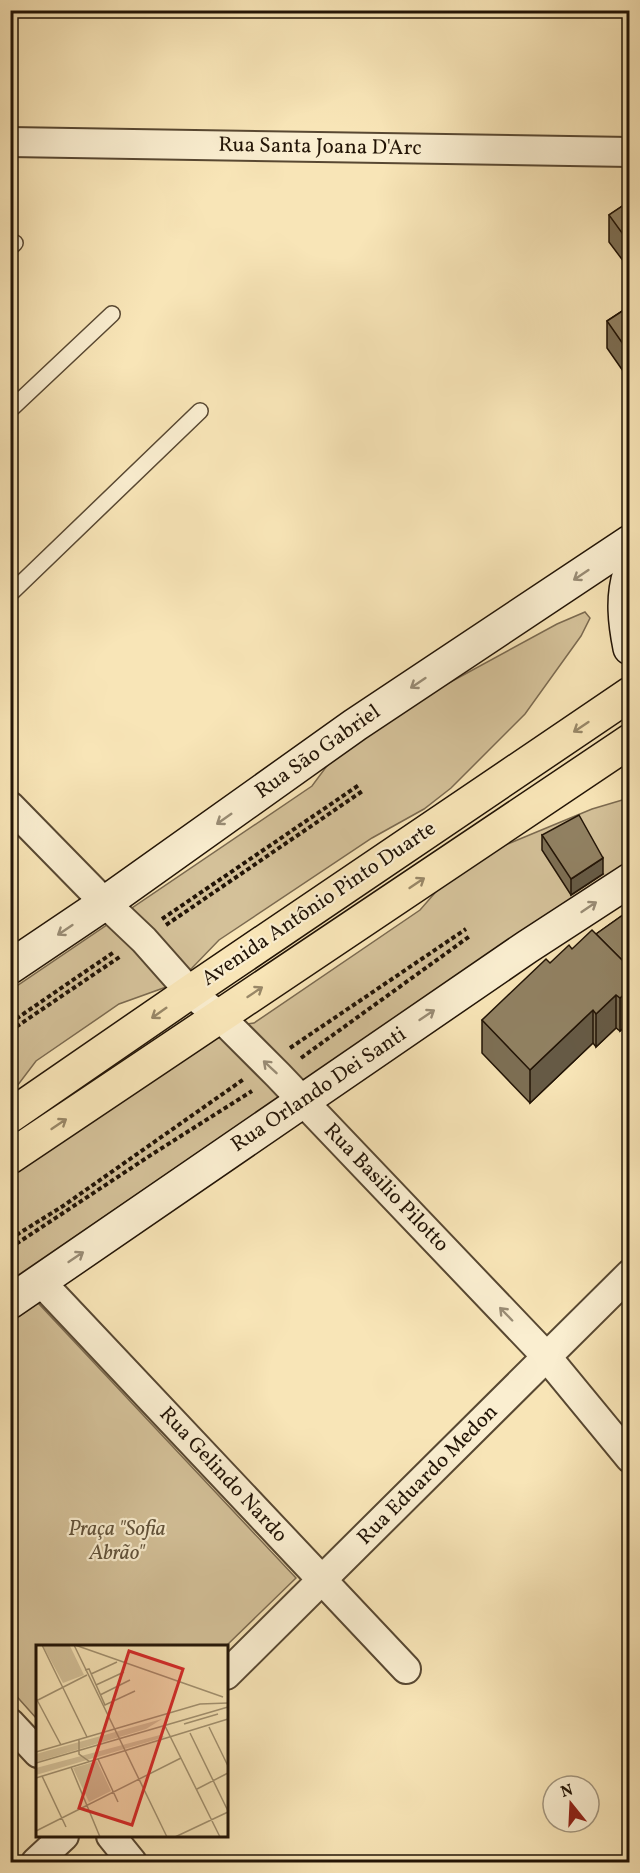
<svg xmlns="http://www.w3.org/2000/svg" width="640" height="1873" viewBox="0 0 640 1873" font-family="Vollkorn,serif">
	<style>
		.green { fill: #d4c199; stroke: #7b6a50; stroke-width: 1.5 }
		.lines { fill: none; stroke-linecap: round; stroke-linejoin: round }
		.lane-casing { stroke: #584832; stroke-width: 18 }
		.street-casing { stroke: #584832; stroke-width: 32 }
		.secondary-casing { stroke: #221406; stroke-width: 36 }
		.primary-casing { stroke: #221406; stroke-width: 36 }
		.path { stroke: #221406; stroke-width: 4; stroke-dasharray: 4.5 3; stroke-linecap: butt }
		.lane { stroke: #faeed0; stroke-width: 15 }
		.street { stroke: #faeed0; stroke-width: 28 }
		.secondary { stroke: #faeed0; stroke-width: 33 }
		.primary { stroke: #f8e5b7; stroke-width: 33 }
		.wall { fill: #7d6f54; stroke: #221406; stroke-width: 1.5 }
		.shaded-wall { fill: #665a45; stroke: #221406; stroke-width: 1.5 }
		.building { fill: #918162; stroke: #221406; stroke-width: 1.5 }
		.oneway { stroke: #998c75 }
		.oneway2 { stroke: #988767 }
		.labels { text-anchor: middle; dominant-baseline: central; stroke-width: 4.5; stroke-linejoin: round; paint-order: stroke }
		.street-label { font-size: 21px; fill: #221406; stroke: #faeed0 }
		.park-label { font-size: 21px; font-style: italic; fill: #605139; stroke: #faeed0 }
		.inset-road { fill: none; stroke: #a29170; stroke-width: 1.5 }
		.view { fill: #d62828; fill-opacity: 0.15; stroke: #d62828; stroke-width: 3 }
		.inset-edge { fill: none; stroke: #221406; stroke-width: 3 }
	</style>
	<rect width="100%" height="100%" fill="#f8e5b7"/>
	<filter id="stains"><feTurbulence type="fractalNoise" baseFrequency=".00333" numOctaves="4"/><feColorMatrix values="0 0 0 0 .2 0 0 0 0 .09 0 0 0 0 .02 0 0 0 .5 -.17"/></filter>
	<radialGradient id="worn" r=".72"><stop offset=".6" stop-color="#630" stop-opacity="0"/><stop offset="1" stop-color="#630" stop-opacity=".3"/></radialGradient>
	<g class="green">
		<polygon points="585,612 590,618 581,636 525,714 451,788 424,809 372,838 219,940 192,968 169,986 119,1004 36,1061 11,1094 11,990 312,786 338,751 399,710 557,624"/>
		<polygon points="629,798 629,861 608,881 299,1084 11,1280 11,1173 122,1097 233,1026 254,1023 420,910 448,878 498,848 592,809"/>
		<polygon points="38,1303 296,1578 226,1646 38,1646 37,1719 11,1690 11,1322"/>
	</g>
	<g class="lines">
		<g class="lane-casing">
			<g id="lane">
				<polyline points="10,248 15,243"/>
				<polyline points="10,410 112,314"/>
				<polyline points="10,594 200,411"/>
			</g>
		</g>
		<g class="street-casing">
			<g id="street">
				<polyline points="10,142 630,152"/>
				<polyline points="10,806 105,903 144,940 190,992 219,1016 278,1075 546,1356 630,1458"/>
				<polyline points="40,1281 406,1669"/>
				<polyline points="226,1675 630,1274"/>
				<polyline points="10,1723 38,1753"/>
				<polyline points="111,1836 132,1862"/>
				<polyline points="36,1862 64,1836"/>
			</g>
		</g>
		<g class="secondary-casing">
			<g id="secondary">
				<path d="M 630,573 C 622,597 625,623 630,648"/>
				<polyline points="10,967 105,903 355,725 630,542"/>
				<polyline points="10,1302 527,947 630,880"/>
			</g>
		</g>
		<g class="primary-casing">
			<g id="primary">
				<polyline points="10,1116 190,992 630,694"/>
				<polyline points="10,1157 630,741"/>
			</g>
		</g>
		<g class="path">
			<polyline points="162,919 359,785"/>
			<polyline points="166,925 364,790"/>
			<polyline points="10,1023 114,952"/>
			<polyline points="10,1031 121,956"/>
			<polyline points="290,1048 466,929"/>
			<polyline points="301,1058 470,936"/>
			<polyline points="10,1239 63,1206 244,1079"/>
			<polyline points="10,1248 154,1153 252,1091"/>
		</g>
		<use href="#lane" class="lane"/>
		<use href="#street" class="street"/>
		<use href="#secondary" class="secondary"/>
		<use href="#primary" class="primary"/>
	</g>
	<g class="wall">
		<polygon points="630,201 630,270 609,242 609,215"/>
		<polygon points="630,306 630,381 607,348 607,321"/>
		<polygon points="542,835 603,874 571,895 542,850"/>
		<polygon points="630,910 630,1022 620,1031 616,1028 596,1047 593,1043 530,1103 482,1053 482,1020 550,963 596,934"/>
	</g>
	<g class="shaded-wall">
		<polygon points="603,858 603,874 571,895 571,879"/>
		<polygon points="12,864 12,886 10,887 10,865"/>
		<polygon points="630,989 630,1022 620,1031 620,998"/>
		<polygon points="616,995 616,1028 596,1047 596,1014"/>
		<polygon points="593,1010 593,1043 530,1103 530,1070"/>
	</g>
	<g class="building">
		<polygon points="630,201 630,244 609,215"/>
		<polygon points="630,306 630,354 607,321"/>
		<polygon points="579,815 603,858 571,879 542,835"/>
		<polygon points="630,910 630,968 596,934"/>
		<polygon points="592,930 630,968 630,989 620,998 616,995 596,1014 593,1010 530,1070 482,1020 546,959 550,963 569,945 572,949"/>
	</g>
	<defs><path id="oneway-shaft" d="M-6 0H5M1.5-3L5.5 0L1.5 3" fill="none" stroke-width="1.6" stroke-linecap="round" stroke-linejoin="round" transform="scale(1.5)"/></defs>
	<g class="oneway">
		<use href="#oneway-shaft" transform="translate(581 575) rotate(146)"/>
		<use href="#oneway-shaft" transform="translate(418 683) rotate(146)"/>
		<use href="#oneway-shaft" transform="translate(224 819) rotate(145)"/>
		<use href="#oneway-shaft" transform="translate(589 907) rotate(-34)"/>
		<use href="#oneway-shaft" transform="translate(65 930) rotate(146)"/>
		<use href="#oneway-shaft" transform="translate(427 1015) rotate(-34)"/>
		<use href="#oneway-shaft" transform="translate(270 1067) rotate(-137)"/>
		<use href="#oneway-shaft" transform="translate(76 1257) rotate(-34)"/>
		<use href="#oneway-shaft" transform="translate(506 1314) rotate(-134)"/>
	</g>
	<g class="oneway2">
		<use href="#oneway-shaft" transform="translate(581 727) rotate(146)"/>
		<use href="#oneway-shaft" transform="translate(417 883) rotate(-34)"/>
		<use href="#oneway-shaft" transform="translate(255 992) rotate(-34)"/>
		<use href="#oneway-shaft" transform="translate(159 1013) rotate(145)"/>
		<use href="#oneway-shaft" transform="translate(59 1124) rotate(-34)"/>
	</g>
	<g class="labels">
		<g class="street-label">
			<text transform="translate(320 147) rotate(1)">Rua Santa Joana D'Arc</text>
			<text transform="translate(318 752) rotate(-35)">Rua São Gabriel</text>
			<text transform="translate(319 904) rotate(-34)">Avenida Antônio Pinto Duarte</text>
			<text transform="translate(319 1090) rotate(-34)">Rua Orlando Dei Santi</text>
			<text transform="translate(386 1188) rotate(46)">Rua Basilio Pilotto</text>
			<text transform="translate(223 1475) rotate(47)">Rua Gelindo Nardo</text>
			<text transform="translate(428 1475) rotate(-45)">Rua Eduardo Medon</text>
		</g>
		<g class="park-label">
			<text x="117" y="1529">Praça "Sofia<tspan x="117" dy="24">Abrão"</tspan></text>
		</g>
	</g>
	<g transform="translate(36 1645)">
		<rect width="192" height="192" fill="#f8e5b7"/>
		<path d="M 7,1 L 34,1 L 48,30 L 27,38 ZM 126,74 L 110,84 L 0,117 L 0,109 ZM 124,90 L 129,92 L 0,130 L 0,123 ZM 61,116 L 75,146 L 53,157 L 37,123 Z" fill="#d4c199"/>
		<path class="inset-road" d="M 6,0 L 51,92M 38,0 L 131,192M 39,0 L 187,52M 49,25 L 53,24 L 69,60 L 99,46M 55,29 L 81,17M 60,40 L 88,27M 64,50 L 94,35M 0,53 L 25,100M 0,56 L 51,30M 133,68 L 129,81 L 184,192M 148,79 L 182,69M 173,82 L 192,121M 154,88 L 192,166M 43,95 L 43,109 L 54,117M 0,107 L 164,59 L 192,58M 62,114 L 82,157M 0,118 L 192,62M 35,122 L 64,192M 6,131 L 30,182M 0,133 L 192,74M 161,144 L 192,128M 0,186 L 145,113M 139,192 L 192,167"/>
		<path class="view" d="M 93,6 L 147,24 L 96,180 L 43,163 Z"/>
		<rect width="192" height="192" class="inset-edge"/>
	</g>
	<rect width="640" height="1873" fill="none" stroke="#f8e5b7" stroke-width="36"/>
	<rect x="12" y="12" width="616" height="1849" fill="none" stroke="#221406" stroke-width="3"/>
	<rect x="18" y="18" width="604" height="1837" fill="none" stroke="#221406" stroke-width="1.5"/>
	<g transform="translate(571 1804) rotate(342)"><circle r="28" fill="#faeed0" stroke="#a4977f" stroke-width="1.5"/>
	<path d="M0-4.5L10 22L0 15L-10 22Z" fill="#8f2418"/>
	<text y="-9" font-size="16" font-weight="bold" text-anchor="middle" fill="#221406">N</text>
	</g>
	<rect width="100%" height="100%" filter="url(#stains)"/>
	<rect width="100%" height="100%" fill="url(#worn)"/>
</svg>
